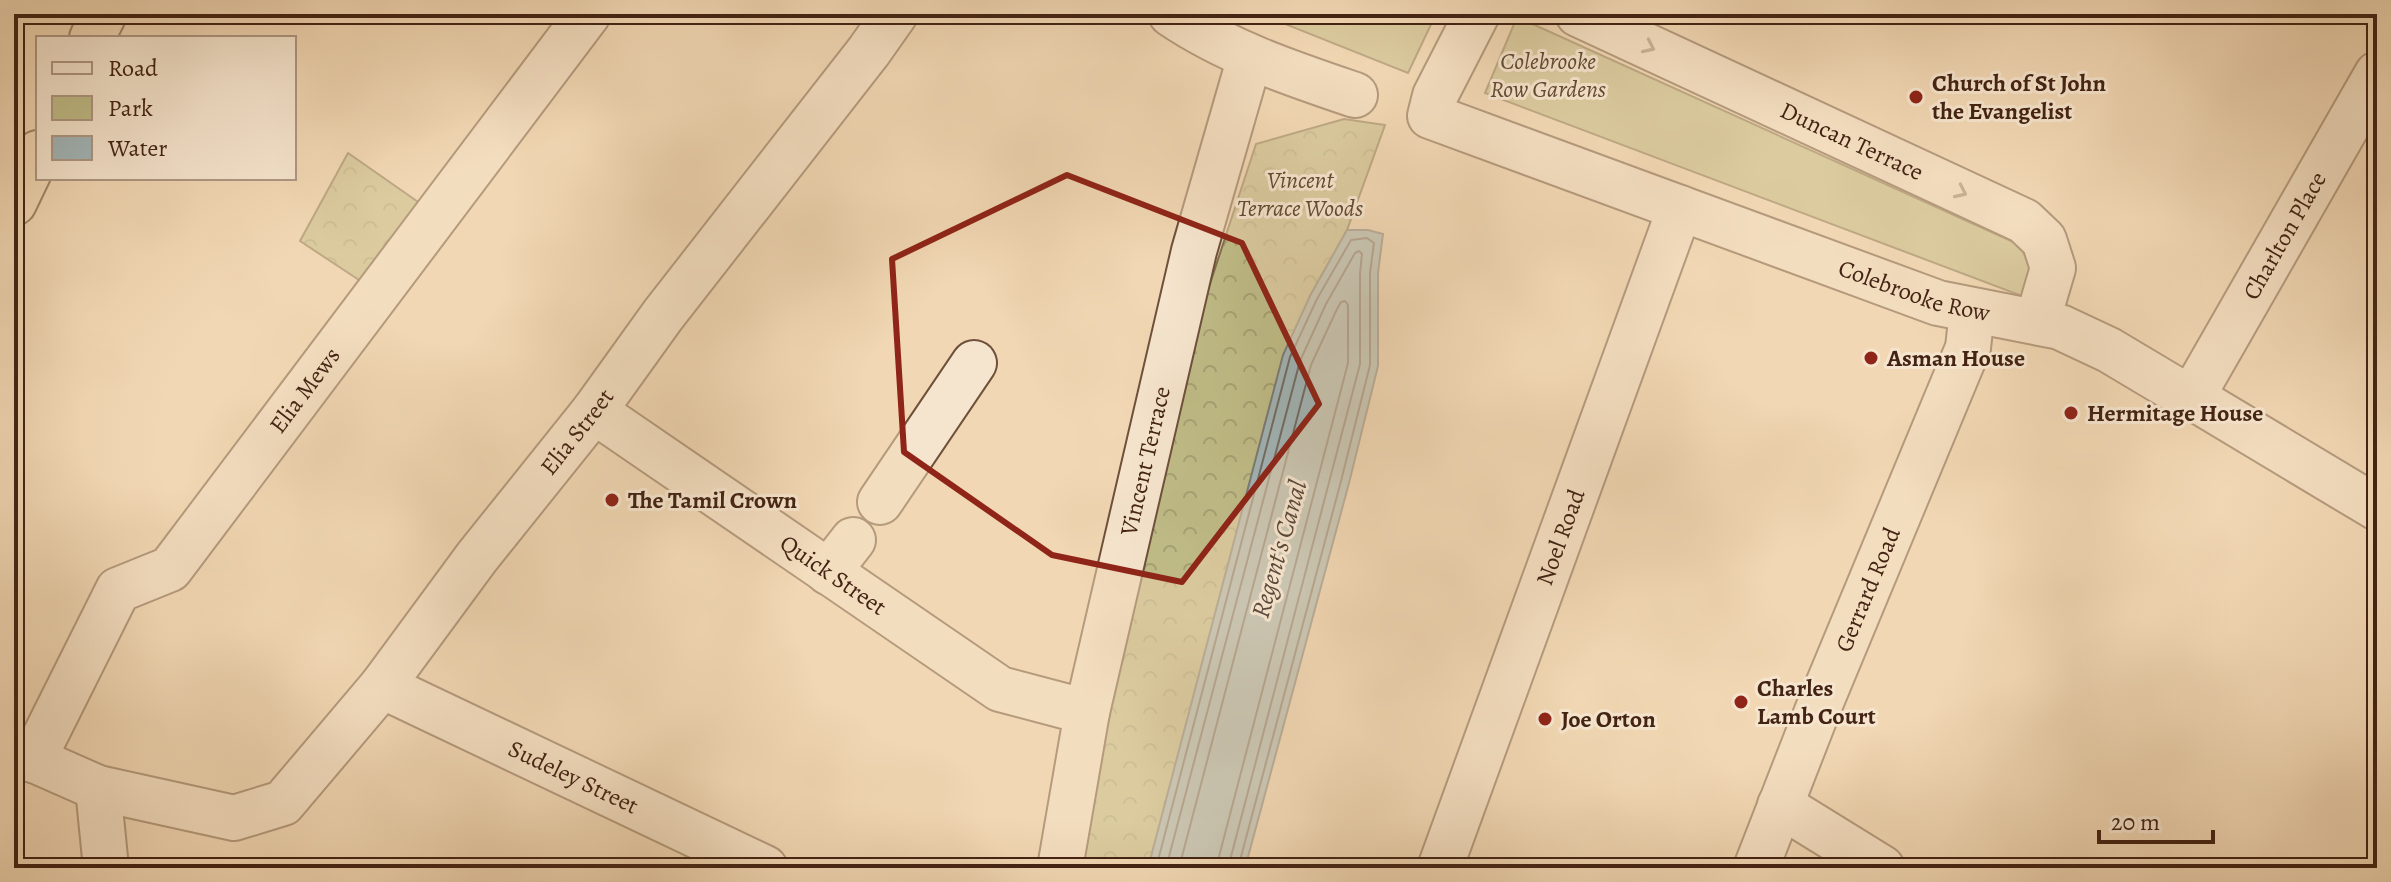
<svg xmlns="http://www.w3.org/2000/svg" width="2391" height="882" viewBox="0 0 2391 882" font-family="Alegreya,serif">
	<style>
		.green { fill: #c0bd88; stroke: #82704e; stroke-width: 2 }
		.forest { fill: url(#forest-crowns); stroke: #82704e; stroke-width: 2 }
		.water { fill: #a1b6b9; stroke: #7b7b77; stroke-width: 2 }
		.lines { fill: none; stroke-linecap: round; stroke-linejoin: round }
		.shore { stroke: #726c66; stroke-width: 2 }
		.minor-casing { stroke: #6e503b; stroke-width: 48 }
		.highway-casing { stroke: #432313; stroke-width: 48 }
		.minor { stroke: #f6e5ce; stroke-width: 44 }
		.highway { stroke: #f1d7b3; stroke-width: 44 }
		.oneway { stroke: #9c8470 }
		.marked { fill: none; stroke: #8f2418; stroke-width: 6; stroke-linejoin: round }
		.poi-dot { fill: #8f2418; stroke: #f6e5ce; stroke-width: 3 }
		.labels { text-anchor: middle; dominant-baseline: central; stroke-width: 6; stroke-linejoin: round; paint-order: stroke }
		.park-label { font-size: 24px; font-style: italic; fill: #624a30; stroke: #f6e5ce }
		.poi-label { font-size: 24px; font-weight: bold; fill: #432313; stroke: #f6e5ce; text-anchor: start }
		.street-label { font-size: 24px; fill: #432313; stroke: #f6e5ce }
		.water-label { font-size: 26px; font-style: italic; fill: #5a483c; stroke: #f6e5ce }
	</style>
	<defs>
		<pattern id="forest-crowns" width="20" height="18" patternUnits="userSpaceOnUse" patternTransform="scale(2)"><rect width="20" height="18" fill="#c0bd88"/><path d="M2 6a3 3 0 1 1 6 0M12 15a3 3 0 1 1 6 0" fill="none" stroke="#a6a274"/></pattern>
	</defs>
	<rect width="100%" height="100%" fill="#f1d7b3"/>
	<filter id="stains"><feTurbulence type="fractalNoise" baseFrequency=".0025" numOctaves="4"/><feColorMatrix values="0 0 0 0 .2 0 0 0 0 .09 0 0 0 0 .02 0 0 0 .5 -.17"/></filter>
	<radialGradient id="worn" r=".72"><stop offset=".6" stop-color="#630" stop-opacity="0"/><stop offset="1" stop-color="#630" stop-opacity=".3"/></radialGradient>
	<g class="green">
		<polygon points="1260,14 1436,14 1408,73"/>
		<polygon points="1517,17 2020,245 2031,268 2022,296 1485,93"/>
	</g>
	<g class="forest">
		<polygon points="1344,119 1385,125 1347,230 1310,296 1148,868 1071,868 1171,402 1256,144"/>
		<polygon points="348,153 421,204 362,282 300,241"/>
	</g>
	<polygon class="water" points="1347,230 1368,230 1383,234 1378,273 1378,366 1349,483 1245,868 1148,868 1283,355 1310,296"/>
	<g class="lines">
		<g class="shore">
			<polyline points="1156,868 1290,357 1317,299 1351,240 1367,238 1374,243 1370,273 1370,365 1341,481 1238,868"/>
			<polyline points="1166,868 1300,361 1326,304 1355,253 1359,251 1362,254 1360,273 1360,364 1228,868"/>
			<polyline points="1179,868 1311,365 1337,309 1341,302 1345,301 1348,305 1348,363 1216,868"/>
		</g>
		<g class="minor-casing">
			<g id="minor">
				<path d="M 1171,14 C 1227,52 1290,73 1355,95"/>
				<path id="s1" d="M 1477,14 L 1435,96 L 1430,116 L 1938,303 L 2060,327 L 2109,350 L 2176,390 L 2192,397 L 2377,508"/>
				<path id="s2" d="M 1578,14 L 2024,221 L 2044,240 L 2053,268 L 2043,302 L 2041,321"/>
				<path id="s3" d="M 2192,397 L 2377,74"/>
				<path id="s4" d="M 594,411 L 1000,689 L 1087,712"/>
				<polyline points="880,502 974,363"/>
				<polyline points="828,572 853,540"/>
				<path id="s5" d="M 382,686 L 765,868"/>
				<path id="s6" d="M 14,751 L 98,788 L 234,818 L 283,803 L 382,686 L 477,557 L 594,411 L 663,315 L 869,51 L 895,14"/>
				<path id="s7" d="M 33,760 L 118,590 L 170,569 L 588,14"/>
				<polyline points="98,788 106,868"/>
				<polyline points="1780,805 1882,868"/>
				<path id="s8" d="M 1060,868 L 1087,712 L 1194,251 L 1250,57"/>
				<path id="s9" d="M 1440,868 L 1680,208"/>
				<path id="s10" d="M 1756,868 L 1818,709 L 1968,348 L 1972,311"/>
			</g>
		</g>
		<g class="highway-casing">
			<g id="highway">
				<polyline points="92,38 104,14"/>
				<polyline points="14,203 38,153"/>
			</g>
		</g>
		<use href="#minor" class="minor"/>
		<use href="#highway" class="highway"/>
	</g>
	<defs><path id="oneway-chevron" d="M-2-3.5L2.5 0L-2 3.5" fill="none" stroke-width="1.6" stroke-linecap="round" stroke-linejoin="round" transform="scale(2)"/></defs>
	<g class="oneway">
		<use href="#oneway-chevron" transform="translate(1649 47) rotate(25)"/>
		<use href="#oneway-chevron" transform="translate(1961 192) rotate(25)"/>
	</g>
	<path d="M0 0H2391V882H0ZM 1067,175 L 1242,243 L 1319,404 L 1182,582 L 1052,555 L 904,452 L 892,259 Z" fill="#f1d7b3" fill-opacity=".55" fill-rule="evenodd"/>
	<path class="marked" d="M 1067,175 L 1242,243 L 1319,404 L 1182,582 L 1052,555 L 904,452 L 892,259 Z"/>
	<g class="poi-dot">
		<circle cx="1916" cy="97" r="8"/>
		<circle cx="1871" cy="358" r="8"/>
		<circle cx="2071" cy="413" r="8"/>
		<circle cx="612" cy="500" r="8"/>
		<circle cx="1741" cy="702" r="8"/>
		<circle cx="1545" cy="719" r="8"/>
	</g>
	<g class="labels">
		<g class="park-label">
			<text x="1548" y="61">Colebrooke<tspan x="1548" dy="28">Row Gardens</tspan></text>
			<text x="1300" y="180">Vincent<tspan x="1300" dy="28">Terrace Woods</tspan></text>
		</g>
		<g class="poi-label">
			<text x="1932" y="83">Church of St John<tspan x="1932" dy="28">the Evangelist</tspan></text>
			<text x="1887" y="358">Asman House</text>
			<text x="2087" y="413">Hermitage House</text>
			<text x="628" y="500">The Tamil Crown</text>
			<text x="1757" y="688">Charles<tspan x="1757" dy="28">Lamb Court</tspan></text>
			<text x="1561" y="719">Joe Orton</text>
		</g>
		<g class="street-label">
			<text stroke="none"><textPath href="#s2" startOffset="302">Duncan Terrace</textPath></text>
			<text stroke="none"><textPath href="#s3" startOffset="186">Charlton Place</textPath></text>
			<text stroke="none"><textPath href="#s1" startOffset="628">Colebrooke Row</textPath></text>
			<text stroke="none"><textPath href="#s7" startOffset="470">Elia Mews</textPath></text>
			<text stroke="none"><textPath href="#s6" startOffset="756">Elia Street</textPath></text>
			<text stroke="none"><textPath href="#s8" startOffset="416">Vincent Terrace</textPath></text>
			<text stroke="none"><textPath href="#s9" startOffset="352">Noel Road</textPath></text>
			<text stroke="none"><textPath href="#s4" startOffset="290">Quick Street</textPath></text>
			<text stroke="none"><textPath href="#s10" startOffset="300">Gerrard Road</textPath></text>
			<text stroke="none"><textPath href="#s5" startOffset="212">Sudeley Street</textPath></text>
		</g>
		<g class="water-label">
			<text transform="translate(1279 549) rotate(-74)">Regent's Canal</text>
		</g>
	</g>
	<rect width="2391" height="882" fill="none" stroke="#f1d7b3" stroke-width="48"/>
	<rect x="16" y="16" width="2359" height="850" fill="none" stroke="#432313" stroke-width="4"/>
	<rect x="24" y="24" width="2343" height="834" fill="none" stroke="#432313" stroke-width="2"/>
	<rect x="36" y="36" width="260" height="144" fill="#f6e5ce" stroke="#ae9783" stroke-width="2"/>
	<rect x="52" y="62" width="40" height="12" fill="#f6e5ce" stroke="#ae9783" stroke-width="2"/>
	<text x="108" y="76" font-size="24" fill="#432313">Road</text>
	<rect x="52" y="96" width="40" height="24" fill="#c0bd88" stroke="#ae9783" stroke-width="2"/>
	<text x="108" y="116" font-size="24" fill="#432313">Park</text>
	<rect x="52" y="136" width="40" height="24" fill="#a1b6b9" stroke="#ae9783" stroke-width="2"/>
	<text x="108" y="156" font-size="24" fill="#432313">Water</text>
	<path d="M2099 830v12h114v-12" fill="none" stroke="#432313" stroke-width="4"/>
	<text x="2111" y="830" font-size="24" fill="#432313" stroke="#f6e5ce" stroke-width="6" paint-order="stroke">20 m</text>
	<rect width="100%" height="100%" filter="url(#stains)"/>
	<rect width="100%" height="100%" fill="url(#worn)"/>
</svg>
